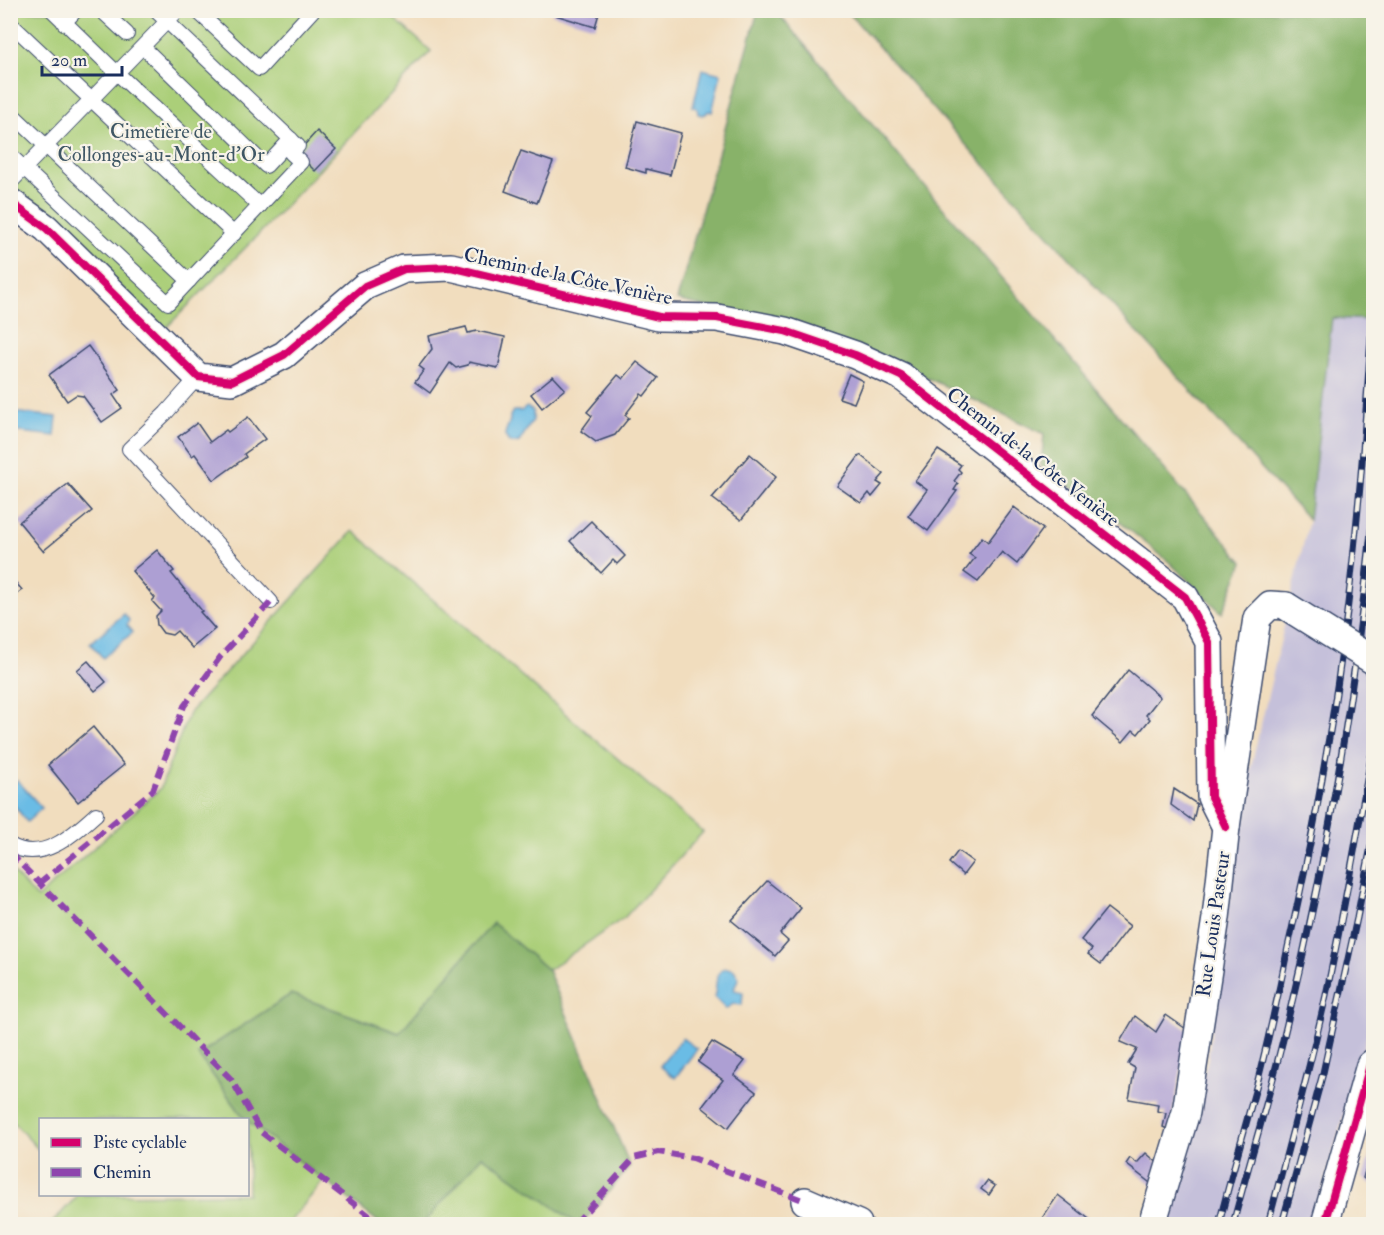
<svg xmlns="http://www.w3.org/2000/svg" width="1384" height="1235" viewBox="0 0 1384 1235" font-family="'IM FELL Double Pica',serif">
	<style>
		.industrial { fill: #c5c0da }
		.green { fill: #abcf79; stroke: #637f6c; stroke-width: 1.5 }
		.forest { fill: #88b269; stroke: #527064; stroke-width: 1.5 }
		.water { fill: #6abce5; stroke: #4276a2; stroke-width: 1.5 }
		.building { fill: #ad9fd3 }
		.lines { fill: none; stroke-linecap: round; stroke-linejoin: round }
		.service-casing { stroke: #3b496c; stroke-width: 16 }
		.minor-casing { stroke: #3b496c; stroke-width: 30 }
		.service { stroke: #fff; stroke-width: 14 }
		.minor { stroke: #fff; stroke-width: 27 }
		.rail-casing { stroke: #1b2f5e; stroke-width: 7 }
		.rail { stroke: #f7f3e8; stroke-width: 4.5; stroke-dasharray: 14; stroke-linecap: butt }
		.minor-bridge-casing { stroke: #3b496c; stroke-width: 30; stroke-linecap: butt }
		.minor-bridge { stroke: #fff; stroke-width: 27 }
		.quiet { stroke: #8e44ad; stroke-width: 6; stroke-dasharray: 12 6; stroke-linecap: butt }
		.cycleway-casing { stroke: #f7f3e8; stroke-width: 11 }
		.cycleway { stroke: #d6006c; stroke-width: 8 }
		.labels { text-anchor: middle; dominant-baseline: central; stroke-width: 4.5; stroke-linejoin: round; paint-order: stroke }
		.park-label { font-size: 20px; fill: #3f5765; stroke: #f7f3e8 }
		.street-label { font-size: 20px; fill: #1b2f5e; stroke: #f7f3e8 }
	</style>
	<rect width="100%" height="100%" fill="#f7f3e8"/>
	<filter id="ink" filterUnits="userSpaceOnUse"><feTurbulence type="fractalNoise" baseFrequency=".0167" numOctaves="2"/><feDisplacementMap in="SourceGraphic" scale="12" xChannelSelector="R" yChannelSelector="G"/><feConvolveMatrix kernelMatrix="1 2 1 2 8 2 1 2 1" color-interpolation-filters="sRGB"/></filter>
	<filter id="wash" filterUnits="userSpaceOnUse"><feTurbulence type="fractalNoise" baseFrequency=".008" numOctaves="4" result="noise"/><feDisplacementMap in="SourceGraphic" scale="24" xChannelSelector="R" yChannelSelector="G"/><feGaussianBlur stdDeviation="1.35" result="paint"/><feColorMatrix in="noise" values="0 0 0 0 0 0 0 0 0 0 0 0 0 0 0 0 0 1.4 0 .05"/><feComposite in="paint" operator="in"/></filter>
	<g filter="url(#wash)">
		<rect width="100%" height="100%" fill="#f1ddbe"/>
		<polygon class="industrial" points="1332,317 1373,320 1373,1019 1359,1062 1312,1224 1166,1224 1208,1059 1240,814 1309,520"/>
		<g class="green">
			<polygon points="10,11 386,11 431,51 259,234 165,329 11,183"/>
			<polygon points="353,531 703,832 625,917 548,970 493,923 399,1033 291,994 198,1055 245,1119 40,1120 40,1151 11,1120 10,869 37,898 160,789 189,713"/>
			<polygon points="248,1121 324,1180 288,1224 51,1224 78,1195 248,1194"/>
			<polygon points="482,1156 578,1224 423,1224"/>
		</g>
		<g class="forest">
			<path d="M 758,11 L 776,11 L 1243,562 L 1222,613 L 1169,562 L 1116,519 L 1041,466 L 1044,434 C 984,405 924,374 862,351 C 802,328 739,315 677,300 Z"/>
			<polygon points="847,11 1373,11 1373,320 1332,318 1309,520 967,146"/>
			<polygon points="493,923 548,970 630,1166 582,1224 578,1224 482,1156 423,1224 381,1224 248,1121 248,1120 245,1119 198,1055 291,994 399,1033"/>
		</g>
		<g class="water">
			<polygon points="702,69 721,74 712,112 708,111 707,113 702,115 698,114 697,108 693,107"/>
			<path d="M 527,407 L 533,411 L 533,420 L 519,442 L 515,443 L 509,442 L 505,436 C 505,428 511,424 510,416 L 513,411 L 521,411 Z"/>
			<polygon points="12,412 57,417 55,436 11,431"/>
			<polygon points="124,614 129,620 127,625 133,632 103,658 90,643"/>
			<polygon points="17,780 42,808 27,822 11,801 11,785"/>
			<path d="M 725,968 L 733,969 C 743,980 735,981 734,990 L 743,992 L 742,1005 L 733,1004 L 726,1009 L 714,997 C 718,986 713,974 725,968 Z"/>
			<polygon points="682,1038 697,1049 675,1078 660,1066"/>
		</g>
		<g id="blocks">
			<g class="building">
				<polygon points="553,10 600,10 595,27 552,14"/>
				<polygon points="637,121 681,133 670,175 646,169 646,173 625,167"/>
				<polygon points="317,131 336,149 315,171 297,153"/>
				<polygon points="521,151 553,162 537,203 505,191"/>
				<polygon points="466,327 468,333 477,331 505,337 498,368 469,362 468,365 456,368 450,363 430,393 415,382 424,370 419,366 432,349 429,336"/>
				<polygon points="88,346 120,390 113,395 122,408 102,422 83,396 76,395 67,401 49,375"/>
				<polygon points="637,362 658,378 644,396 641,394 625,415 629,418 615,435 596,442 581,431 592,416 587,412 618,375 623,379"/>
				<polygon points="849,374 863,381 854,403 839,398"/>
				<polygon points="553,376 565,389 542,408 531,394"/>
				<polygon points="248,417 265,439 244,454 246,457 214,480 195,454 192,456 178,437 197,423 210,442 226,430 228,432"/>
				<polygon points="938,450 961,465 958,469 961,472 954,481 958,484 954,490 957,491 928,531 908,516 927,490 915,481"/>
				<polygon points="750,454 776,477 741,520 712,498"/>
				<polygon points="860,455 884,474 877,482 882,485 872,497 869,493 861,503 837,486"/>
				<polygon points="68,484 92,511 43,551 19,522"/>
				<polygon points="1014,507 1043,529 1017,564 1002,552 978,582 964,572 975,558 969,554 982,537 988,542"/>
				<polygon points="591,521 625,556 617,564 613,560 601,573 570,541"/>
				<polygon points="157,550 174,571 171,573 202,611 200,612 215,629 192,648 177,631 172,635 163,633 157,625 156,616 161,611 152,601 155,598 132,571"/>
				<polygon points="10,576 22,590 10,599"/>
				<polygon points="88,661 106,682 95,691 77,670"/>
				<polygon points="1128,670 1160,697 1146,715 1150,719 1138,734 1133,730 1123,742 1092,716"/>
				<polygon points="93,727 124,765 78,802 48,765"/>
				<polygon points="1174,789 1197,804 1193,821 1171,805"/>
				<polygon points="958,851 973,862 963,875 949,863"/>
				<polygon points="767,881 801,908 780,934 788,941 775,956 731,920"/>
				<polygon points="1107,908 1130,926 1101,964 1088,954 1092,949 1081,940"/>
				<polygon points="1166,1015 1189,1031 1169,1130 1163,1127 1166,1113 1157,1111 1158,1104 1129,1099 1135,1068 1128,1064 1137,1049 1120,1042 1135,1016 1156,1032"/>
				<polygon points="712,1042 745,1061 734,1075 756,1092 728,1128 702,1107 723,1080 698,1062"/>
				<polygon points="1373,1144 1374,1145 1374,1186 1363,1178"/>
				<polygon points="1146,1153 1160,1165 1154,1186 1126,1164 1130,1158 1137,1163"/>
				<polygon points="987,1181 995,1186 989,1195 981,1189"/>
				<polygon points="1058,1195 1089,1219 1086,1224 1038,1224"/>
			</g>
		</g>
	</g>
	<g filter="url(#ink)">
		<use href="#blocks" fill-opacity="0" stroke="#3b496c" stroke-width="1.5"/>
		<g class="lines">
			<g class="service-casing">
				<g id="service">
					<polyline points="52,10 117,73 260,206"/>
					<polyline points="101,10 127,34"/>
					<polyline points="196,10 259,69 313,10"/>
					<polyline points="10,23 234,234"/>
					<polyline points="64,23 76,10"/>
					<polyline points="143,47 266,166 291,139"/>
					<polyline points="10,112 189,281"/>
					<polyline points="10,155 168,303 301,162 291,153 298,146 155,10"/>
					<polyline points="10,183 178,10"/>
					<polyline points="198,377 166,413 129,449 271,602"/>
					<path d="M 10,845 C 42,864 74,834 96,814"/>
				</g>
			</g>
			<g class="minor-casing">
				<g id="minor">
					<polyline points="10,202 46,228 198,377 232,381 284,355 365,286 404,269 451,267 659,317 717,318 785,331 855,355 901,376 1185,597 1209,642 1211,797 1226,827"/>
					<polyline points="805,1201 858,1224"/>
					<polyline points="1152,1224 1186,1112 1216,918 1226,827 1257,618 1270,605 1286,606"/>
					<polyline points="1325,1224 1370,1065 1374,1062"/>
				</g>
			</g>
			<use href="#service" class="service"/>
			<use href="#minor" class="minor"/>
			<g class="rail-casing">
				<g id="rail">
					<path d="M 1219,1224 C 1231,1176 1245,1128 1258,1080 C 1269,1036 1279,992 1288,947 C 1302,885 1315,823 1325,761 C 1350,620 1362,479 1371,337"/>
					<path d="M 1233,1224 C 1251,1156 1272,1088 1288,1019 C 1329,850 1357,677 1374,504"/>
					<path d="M 1268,1224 C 1288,1148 1309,1072 1326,995 C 1344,911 1359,826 1374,740"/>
					<polyline points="1282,1224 1323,1073 1357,918 1374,831"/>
				</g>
			</g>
			<use href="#rail" class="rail"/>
			<g class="minor-bridge-casing">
				<polyline id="minor-bridge" points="1286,606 1374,661"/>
			</g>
			<use href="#minor-bridge" class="minor-bridge"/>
			<g class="quiet">
				<polyline points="10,853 231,1079 261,1132 380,1224"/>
				<polyline points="39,884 153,790 184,706 221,656 271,602"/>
				<polyline points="575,1224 634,1158 658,1152 693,1158 805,1201"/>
			</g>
			<g class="cycleway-casing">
				<g id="cycleway">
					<polyline points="10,202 46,228 198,377 232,381 284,355 365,286 404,269 451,267 659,317 717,318 785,331 855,355 901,376 1185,597 1209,642 1211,797 1226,827"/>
					<polyline points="1325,1224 1370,1065 1374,1062"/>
				</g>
			</g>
			<use href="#cycleway" class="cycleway"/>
		</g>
	</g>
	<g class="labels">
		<g class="park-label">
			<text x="161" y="131">Cimetière de<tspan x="161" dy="23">Collonges-au-Mont-d'Or</tspan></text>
		</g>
		<g class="street-label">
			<text transform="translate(568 276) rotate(12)">Chemin de la Côte Venière</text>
			<text transform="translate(1033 457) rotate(38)">Chemin de la Côte Venière</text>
			<text transform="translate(1213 924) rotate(-82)">Rue Louis Pasteur</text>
		</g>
	</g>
	<rect width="1384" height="1235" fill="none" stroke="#f7f3e8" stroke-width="36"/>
	<rect x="39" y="1118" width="210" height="78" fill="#f7f3e8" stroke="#9fa5b1" stroke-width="1.5"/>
	<rect x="51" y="1138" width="30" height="9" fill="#d6006c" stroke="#9fa5b1" stroke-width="1.5"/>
	<text x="93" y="1148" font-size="18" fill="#1b2f5e">Piste cyclable</text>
	<rect x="51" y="1168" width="30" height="9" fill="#8e44ad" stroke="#9fa5b1" stroke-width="1.5"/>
	<text x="93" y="1178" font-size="18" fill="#1b2f5e">Chemin</text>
	<path d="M42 66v9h80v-9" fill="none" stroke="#1b2f5e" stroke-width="3"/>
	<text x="51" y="66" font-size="18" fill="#1b2f5e" stroke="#f7f3e8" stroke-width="4.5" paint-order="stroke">20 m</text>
</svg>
